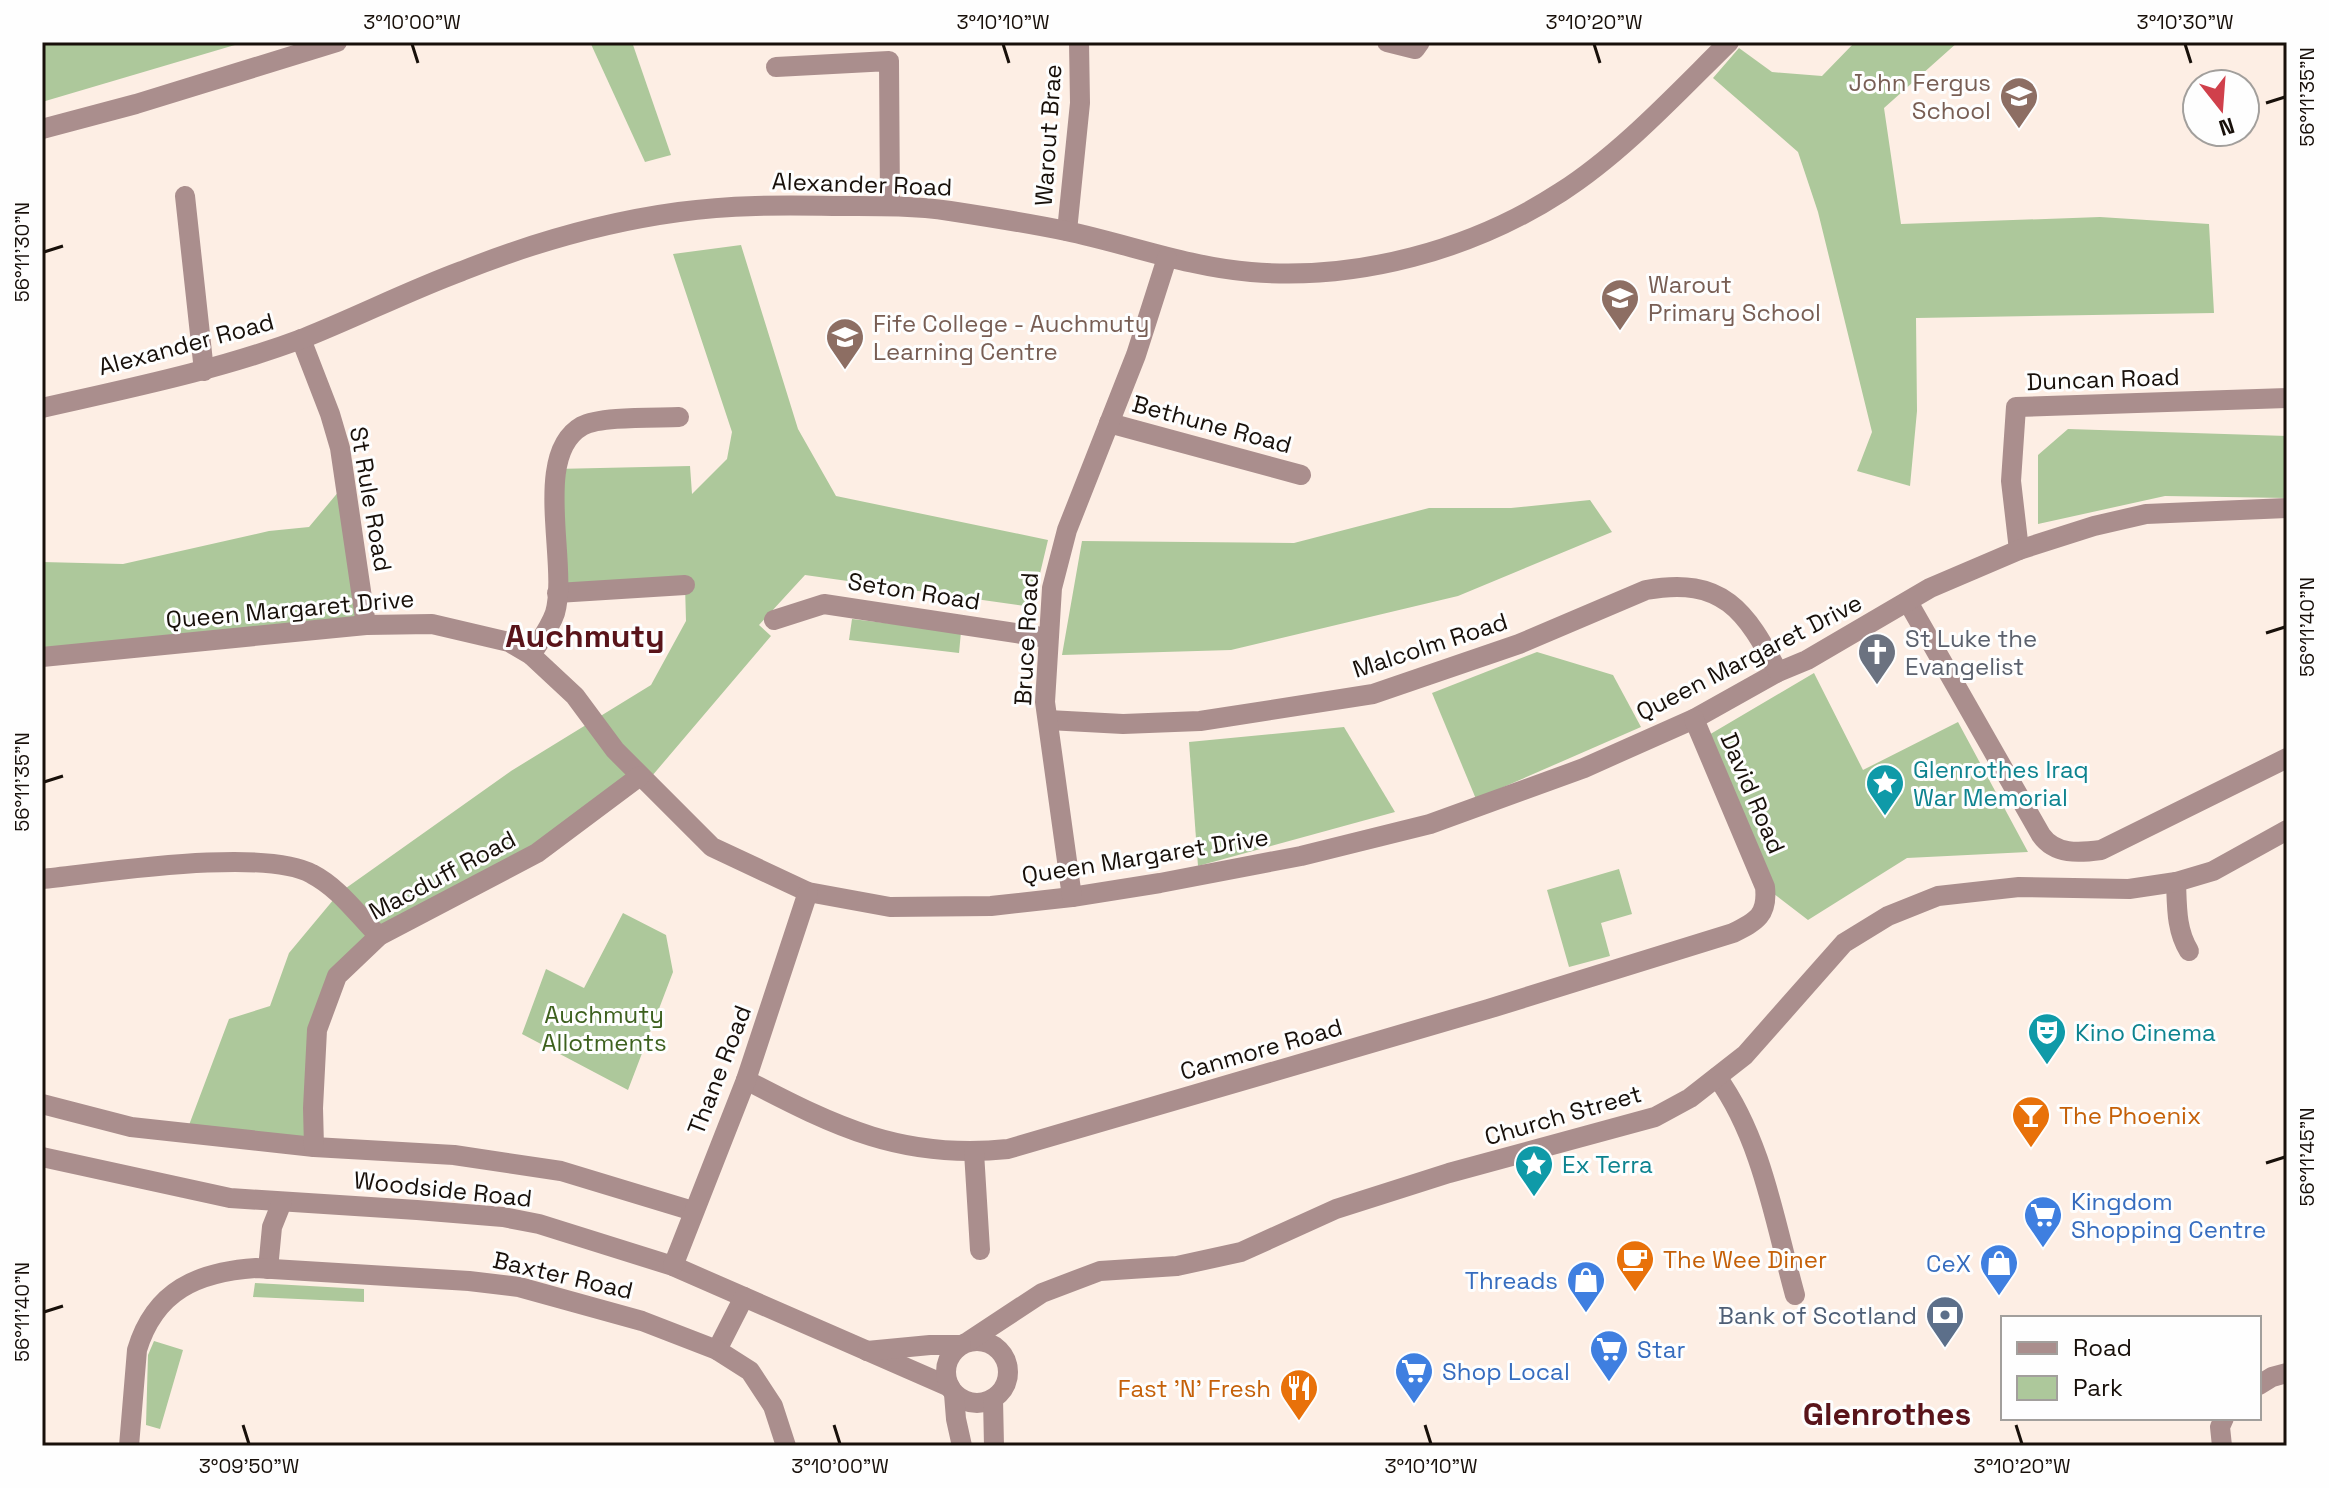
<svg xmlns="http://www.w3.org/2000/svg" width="2329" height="1488" viewBox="0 0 2329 1488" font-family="'Space Grotesk',sans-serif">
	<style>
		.green { fill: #adc89b }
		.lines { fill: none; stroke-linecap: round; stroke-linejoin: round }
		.minor { stroke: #aa8e8d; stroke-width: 20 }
		.ticks { fill: none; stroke: #18100a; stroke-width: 3 }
		.labels { text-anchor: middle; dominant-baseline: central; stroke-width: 6; stroke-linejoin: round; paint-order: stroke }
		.education-label { font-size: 24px; fill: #785e54; stroke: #fefefe; text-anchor: start }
		.street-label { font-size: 24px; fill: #18100a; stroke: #fefefe }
		.worship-label { font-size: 24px; fill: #5b616d; stroke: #fefefe; text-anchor: start }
		.culture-label { font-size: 24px; fill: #0d838f; stroke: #fefefe; text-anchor: start }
		.park-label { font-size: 24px; fill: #3d601e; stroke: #fefefe }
		.food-label { font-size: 24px; fill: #c56008; stroke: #fefefe; text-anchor: start }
		.shop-label { font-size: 24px; fill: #366cbe; stroke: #fefefe; text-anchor: start }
		.service-label { font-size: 24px; fill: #4e5e75; stroke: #fefefe; text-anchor: end }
		.district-label { font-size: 32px; font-weight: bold; fill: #59141a; stroke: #fefefe }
		.neatline { fill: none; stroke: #18100a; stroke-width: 3 }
		.ticks-label { font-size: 20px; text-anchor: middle; fill: #18100a }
	</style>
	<rect width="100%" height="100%" fill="#fdeee4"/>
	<g class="green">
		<polygon points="42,42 245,42 42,102"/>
		<polygon points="590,42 632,42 671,155 645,162"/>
		<polygon points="1855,42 1958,42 1884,108 1901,224 2100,217 2209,224 2214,313 1916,318 1917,411 1910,486 1857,471 1872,432 1818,212 1798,152 1713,78 1739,48 1772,72 1822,76"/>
		<polygon points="741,245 798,429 836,496 1048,540 1032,607 805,575 759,625 771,636 646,783 537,853 379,936 337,976 317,1030 314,1147 186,1133 229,1019 270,1006 289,953 339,893 511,771 651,685 686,621 685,585 557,593 555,469 690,466 692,494 727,459 732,432 673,254"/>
		<polygon points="2068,429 2287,436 2287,498 2165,496 2038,524 2038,455"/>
		<polygon points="345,484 366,625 42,657 42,562 123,564 269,531 309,527"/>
		<polygon points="1590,500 1612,532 1458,596 1231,650 1062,655 1082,541 1294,543 1429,508 1511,508"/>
		<polygon points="852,619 961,632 959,653 849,640"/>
		<polygon points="1537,652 1613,675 1641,727 1476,799 1432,693"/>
		<polygon points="1814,673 1863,770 1958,722 2028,852 1907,858 1808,920 1765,887 1702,739"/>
		<polygon points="1344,727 1395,812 1198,866 1189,742"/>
		<polygon points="1619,869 1632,914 1601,923 1610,956 1569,967 1547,890"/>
		<polygon points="623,913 666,935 673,972 628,1090 522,1034 546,969 584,988"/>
		<polygon points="255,1283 364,1289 364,1302 253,1297"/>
		<polygon points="154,1341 183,1350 160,1429 146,1425 148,1355"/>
	</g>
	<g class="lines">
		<g class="minor">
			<polyline points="1387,42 1415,49 1420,42"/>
			<polyline points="776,67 889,61 890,206"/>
			<polyline points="42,129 136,104 337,42"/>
			<polyline points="185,196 204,371"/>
			<polyline points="1067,231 1080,103 1079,42"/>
			<polyline points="301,339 330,414 340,448 366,625"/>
			<path d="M 42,408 C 130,388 219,370 304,338 C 357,317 408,291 462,271 C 532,243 605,222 679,212 C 730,205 781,205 833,206 C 872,206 911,205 950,211 C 989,217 1028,223 1066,231 C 1128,244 1188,267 1251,272 C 1357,281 1472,250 1561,192 C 1622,153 1677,93 1729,42"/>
			<polyline points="1109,423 1301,475"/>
			<polyline points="2019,550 2011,481 2016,407 2287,398"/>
			<polyline points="557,593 685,585"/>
			<path d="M 1908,602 L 2041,835 C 2055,855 2079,853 2101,850 L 2287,758"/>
			<polyline points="774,620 824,604 1048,638"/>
			<path d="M 531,655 C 539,642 550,628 555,613 C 569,564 531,455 582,426 C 600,416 656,418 679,417"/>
			<polyline points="42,657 366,625 432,624 509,642 531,655 575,696 615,750 712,847 808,892 890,907 991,906 1072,897 1160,883 1301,856 1430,824 1584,768 1694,719 1778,672 1807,660 1930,588 2019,550 2094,526 2146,514 2287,508"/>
			<path d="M 1048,720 L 1123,724 L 1200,721 L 1373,694 L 1519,644 L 1646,590 C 1723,576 1746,611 1778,672"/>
			<path d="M 42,879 C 102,873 263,847 312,874 C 339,888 357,914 379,936"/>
			<path d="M 2176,882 C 2177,906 2176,930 2189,951"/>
			<polyline points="1072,897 1045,702 1052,588 1067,530 1136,355 1167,258"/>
			<path d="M 1717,1077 C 1762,1139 1775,1223 1795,1295"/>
			<path d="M 746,1080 C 836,1127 903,1160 1008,1149 L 1488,1009 L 1733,933 C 1757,921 1768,915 1765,887 L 1694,719"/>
			<polyline points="42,1104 131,1127 314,1147 454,1155 561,1171 693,1211"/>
			<polyline points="314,1147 313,1108 317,1030 337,976 379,936 537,853 640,776"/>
			<polyline points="974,1152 980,1250"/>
			<polyline points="42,1157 230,1198 417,1210 503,1217 539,1224 673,1266 950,1387"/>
			<polyline points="673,1266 746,1080 808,892"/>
			<polyline points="268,1269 272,1227 282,1202"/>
			<circle cx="977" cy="1372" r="31"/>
			<polyline points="969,1341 1042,1293 1100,1271 1177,1266 1241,1252 1336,1209 1449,1173 1655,1117 1690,1098 1745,1055 1844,943 1888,916 1938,896 2019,887 2129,889 2176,882 2213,871 2287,830"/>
			<polyline points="717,1350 744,1297"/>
			<polyline points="867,1351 930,1345 961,1345"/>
			<polyline points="2259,1385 2272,1377 2287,1373"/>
			<polyline points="954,1394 956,1419 962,1446"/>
			<polyline points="993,1399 994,1446"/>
			<path d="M 129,1446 L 137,1350 C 155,1290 198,1272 256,1268 L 469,1281 L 519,1287 L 642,1321 L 717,1350 L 750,1371 L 773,1406 L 786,1446"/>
			<polyline points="2222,1446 2220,1427 2224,1418"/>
		</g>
	</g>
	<path class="ticks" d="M 412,44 L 418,63M 1003,44 L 1009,63M 1594,44 L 1600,63M 2185,44 L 2191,63M 2266,103 L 2285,97M 44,252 L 63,246M 2266,633 L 2285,627M 44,782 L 63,776M 2266,1163 L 2285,1157M 44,1312 L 63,1306M 243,1425 L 249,1444M 834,1425 L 840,1444M 1425,1425 L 1431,1444M 2016,1425 L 2022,1444"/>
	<defs>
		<g id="school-pin" transform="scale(2)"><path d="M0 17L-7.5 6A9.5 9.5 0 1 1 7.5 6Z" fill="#8d6e63" stroke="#fefefe"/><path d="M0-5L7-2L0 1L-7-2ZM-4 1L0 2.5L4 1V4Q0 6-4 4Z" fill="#fff"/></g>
		<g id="university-pin" transform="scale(2)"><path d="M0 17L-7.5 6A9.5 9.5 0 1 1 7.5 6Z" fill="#8d6e63" stroke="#fefefe"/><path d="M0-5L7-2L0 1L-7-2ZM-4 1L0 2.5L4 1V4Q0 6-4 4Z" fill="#fff"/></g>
		<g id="church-pin" transform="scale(2)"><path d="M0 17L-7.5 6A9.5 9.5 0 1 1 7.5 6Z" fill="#6b7280" stroke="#fefefe"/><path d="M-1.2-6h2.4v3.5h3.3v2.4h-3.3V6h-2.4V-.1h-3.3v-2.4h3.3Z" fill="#fff"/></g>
		<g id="sight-pin" transform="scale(2)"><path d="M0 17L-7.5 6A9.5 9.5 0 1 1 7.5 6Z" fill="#0f9aa8" stroke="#fefefe"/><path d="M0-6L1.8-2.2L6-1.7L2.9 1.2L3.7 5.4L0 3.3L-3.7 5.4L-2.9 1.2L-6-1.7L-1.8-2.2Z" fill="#fff"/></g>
		<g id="theatre-pin" transform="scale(2)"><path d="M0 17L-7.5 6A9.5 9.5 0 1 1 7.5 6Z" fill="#0f9aa8" stroke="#fefefe"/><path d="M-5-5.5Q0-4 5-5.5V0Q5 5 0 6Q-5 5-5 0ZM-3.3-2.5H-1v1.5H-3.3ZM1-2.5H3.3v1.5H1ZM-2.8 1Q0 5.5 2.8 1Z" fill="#fff"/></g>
		<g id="bar-pin" transform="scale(2)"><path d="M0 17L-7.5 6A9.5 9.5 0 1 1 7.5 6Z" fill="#e8710a" stroke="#fefefe"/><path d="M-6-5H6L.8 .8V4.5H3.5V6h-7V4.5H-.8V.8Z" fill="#fff"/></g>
		<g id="supermarket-pin" transform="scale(2)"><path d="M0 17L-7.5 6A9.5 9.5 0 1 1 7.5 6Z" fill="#3f7fe0" stroke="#fefefe"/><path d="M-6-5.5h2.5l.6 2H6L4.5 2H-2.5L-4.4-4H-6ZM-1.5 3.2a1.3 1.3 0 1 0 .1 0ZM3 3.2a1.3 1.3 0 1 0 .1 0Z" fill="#fff"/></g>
		<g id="cafe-pin" transform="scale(2)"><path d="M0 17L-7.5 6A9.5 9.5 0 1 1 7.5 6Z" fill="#e8710a" stroke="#fefefe"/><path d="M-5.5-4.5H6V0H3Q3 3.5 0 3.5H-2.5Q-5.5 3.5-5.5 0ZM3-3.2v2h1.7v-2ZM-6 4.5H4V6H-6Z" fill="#fff"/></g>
		<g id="shop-pin" transform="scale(2)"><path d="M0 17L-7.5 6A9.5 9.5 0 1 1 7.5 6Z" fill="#3f7fe0" stroke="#fefefe"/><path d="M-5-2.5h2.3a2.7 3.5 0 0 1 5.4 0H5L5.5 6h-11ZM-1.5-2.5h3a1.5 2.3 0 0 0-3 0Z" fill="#fff"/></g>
		<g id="bank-pin" transform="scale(2)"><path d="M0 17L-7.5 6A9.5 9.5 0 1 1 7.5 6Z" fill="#5c6f8a" stroke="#fefefe"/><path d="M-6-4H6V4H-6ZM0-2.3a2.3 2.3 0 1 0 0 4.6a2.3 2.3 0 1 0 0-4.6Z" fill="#fff"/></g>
		<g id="restaurant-pin" transform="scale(2)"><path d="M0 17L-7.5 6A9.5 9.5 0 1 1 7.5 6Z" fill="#e8710a" stroke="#fefefe"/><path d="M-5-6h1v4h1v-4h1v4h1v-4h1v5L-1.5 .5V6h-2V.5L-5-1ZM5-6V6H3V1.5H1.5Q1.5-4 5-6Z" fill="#fff"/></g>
	</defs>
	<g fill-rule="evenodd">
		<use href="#school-pin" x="2019" y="96"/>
		<use href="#school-pin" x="1620" y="298"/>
		<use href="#university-pin" x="845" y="337"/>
		<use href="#church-pin" x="1877" y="652"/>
		<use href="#sight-pin" x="1885" y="783"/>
		<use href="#theatre-pin" x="2047" y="1032"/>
		<use href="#bar-pin" x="2031" y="1115"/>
		<use href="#sight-pin" x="1534" y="1164"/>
		<use href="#supermarket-pin" x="2043" y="1215"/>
		<use href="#cafe-pin" x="1635" y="1259"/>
		<use href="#shop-pin" x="1999" y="1263"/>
		<use href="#shop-pin" x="1586" y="1280"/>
		<use href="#bank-pin" x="1945" y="1315"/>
		<use href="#supermarket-pin" x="1609" y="1349"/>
		<use href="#supermarket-pin" x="1414" y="1371"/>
		<use href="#restaurant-pin" x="1299" y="1388"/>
	</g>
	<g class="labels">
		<g class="education-label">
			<text x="1991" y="82" text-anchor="end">John Fergus<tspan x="1991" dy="28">School</tspan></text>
			<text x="1648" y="284">Warout<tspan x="1648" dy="28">Primary School</tspan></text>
			<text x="873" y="323">Fife College - Auchmuty<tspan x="873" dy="28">Learning Centre</tspan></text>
		</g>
		<g class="street-label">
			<text transform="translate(1048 135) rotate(-86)">Warout Brae</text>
			<text transform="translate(862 184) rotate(2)">Alexander Road</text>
			<text transform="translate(186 344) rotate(-15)">Alexander Road</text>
			<text transform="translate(2103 379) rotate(-2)">Duncan Road</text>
			<text transform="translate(1212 424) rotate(15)">Bethune Road</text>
			<text transform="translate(371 499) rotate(80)">St Rule Road</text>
			<text transform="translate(914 591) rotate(9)">Seton Road</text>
			<text transform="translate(290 609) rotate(-5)">Queen Margaret Drive</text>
			<text transform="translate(1026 639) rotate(-87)">Bruce Road</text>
			<text transform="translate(1430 645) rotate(-18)">Malcolm Road</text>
			<text transform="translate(1749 657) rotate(-27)">Queen Margaret Drive</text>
			<text transform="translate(1753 793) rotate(67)">David Road</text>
			<text transform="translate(1145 856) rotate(-9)">Queen Margaret Drive</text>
			<text transform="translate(442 875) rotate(-28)">Macduff Road</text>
			<text transform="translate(1261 1049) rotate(-16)">Canmore Road</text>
			<text transform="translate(719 1070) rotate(-69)">Thane Road</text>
			<text transform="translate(1563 1115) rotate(-16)">Church Street</text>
			<text transform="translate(443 1189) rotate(6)">Woodside Road</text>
			<text transform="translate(563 1275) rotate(13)">Baxter Road</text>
		</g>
		<g class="worship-label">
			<text x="1905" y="638">St Luke the<tspan x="1905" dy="28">Evangelist</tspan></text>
		</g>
		<g class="culture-label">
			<text x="1913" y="769">Glenrothes Iraq<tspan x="1913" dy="28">War Memorial</tspan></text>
			<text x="2075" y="1032">Kino Cinema</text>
			<text x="1562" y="1164">Ex Terra</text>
		</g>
		<g class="park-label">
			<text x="604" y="1014">Auchmuty<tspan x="604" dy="28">Allotments</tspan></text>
		</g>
		<g class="food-label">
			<text x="2059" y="1115">The Phoenix</text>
			<text x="1663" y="1259">The Wee Diner</text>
			<text x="1271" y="1388" text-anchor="end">Fast 'N' Fresh</text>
		</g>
		<g class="shop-label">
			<text x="2071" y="1201">Kingdom<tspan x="2071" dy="28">Shopping Centre</tspan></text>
			<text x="1971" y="1263" text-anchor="end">CeX</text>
			<text x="1558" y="1280" text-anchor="end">Threads</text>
			<text x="1637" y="1349">Star</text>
			<text x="1442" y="1371">Shop Local</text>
		</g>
		<g class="service-label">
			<text x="1917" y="1315">Bank of Scotland</text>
		</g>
		<g class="district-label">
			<text x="585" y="636">Auchmuty</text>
			<text x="1887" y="1414">Glenrothes</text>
		</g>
	</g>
	<rect width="2329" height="1488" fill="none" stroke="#fefefe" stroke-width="88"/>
	<rect x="2001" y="1316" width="260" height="104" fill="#fefefe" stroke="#a29f9c" stroke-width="2"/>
	<rect x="2017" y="1342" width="40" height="12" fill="#aa8e8d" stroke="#a29f9c" stroke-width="2"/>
	<text x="2073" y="1356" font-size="24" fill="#18100a">Road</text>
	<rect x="2017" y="1376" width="40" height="24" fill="#adc89b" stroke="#a29f9c" stroke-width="2"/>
	<text x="2073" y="1396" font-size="24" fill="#18100a">Park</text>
	<g transform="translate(2221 108) rotate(163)"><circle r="38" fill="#fefefe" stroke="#a29f9c" stroke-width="2"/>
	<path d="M0-6L14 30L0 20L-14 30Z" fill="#d0404b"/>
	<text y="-12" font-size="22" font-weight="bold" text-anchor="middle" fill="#18100a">N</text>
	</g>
	<rect x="44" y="44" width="2241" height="1400" class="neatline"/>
	<g class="ticks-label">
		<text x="412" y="29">3°10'00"W</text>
		<text x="1003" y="29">3°10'10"W</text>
		<text x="1594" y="29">3°10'20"W</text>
		<text x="2185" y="29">3°10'30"W</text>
		<text transform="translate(2307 97) rotate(-90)" y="7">56°11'35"N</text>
		<text transform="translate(22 252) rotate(-90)" y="7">56°11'30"N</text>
		<text transform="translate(2307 627) rotate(-90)" y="7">56°11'40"N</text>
		<text transform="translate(22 782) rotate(-90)" y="7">56°11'35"N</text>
		<text transform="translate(2307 1157) rotate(-90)" y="7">56°11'45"N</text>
		<text transform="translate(22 1312) rotate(-90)" y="7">56°11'40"N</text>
		<text x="249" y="1473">3°09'50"W</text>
		<text x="840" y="1473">3°10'00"W</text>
		<text x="1431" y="1473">3°10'10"W</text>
		<text x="2022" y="1473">3°10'20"W</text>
	</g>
</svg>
